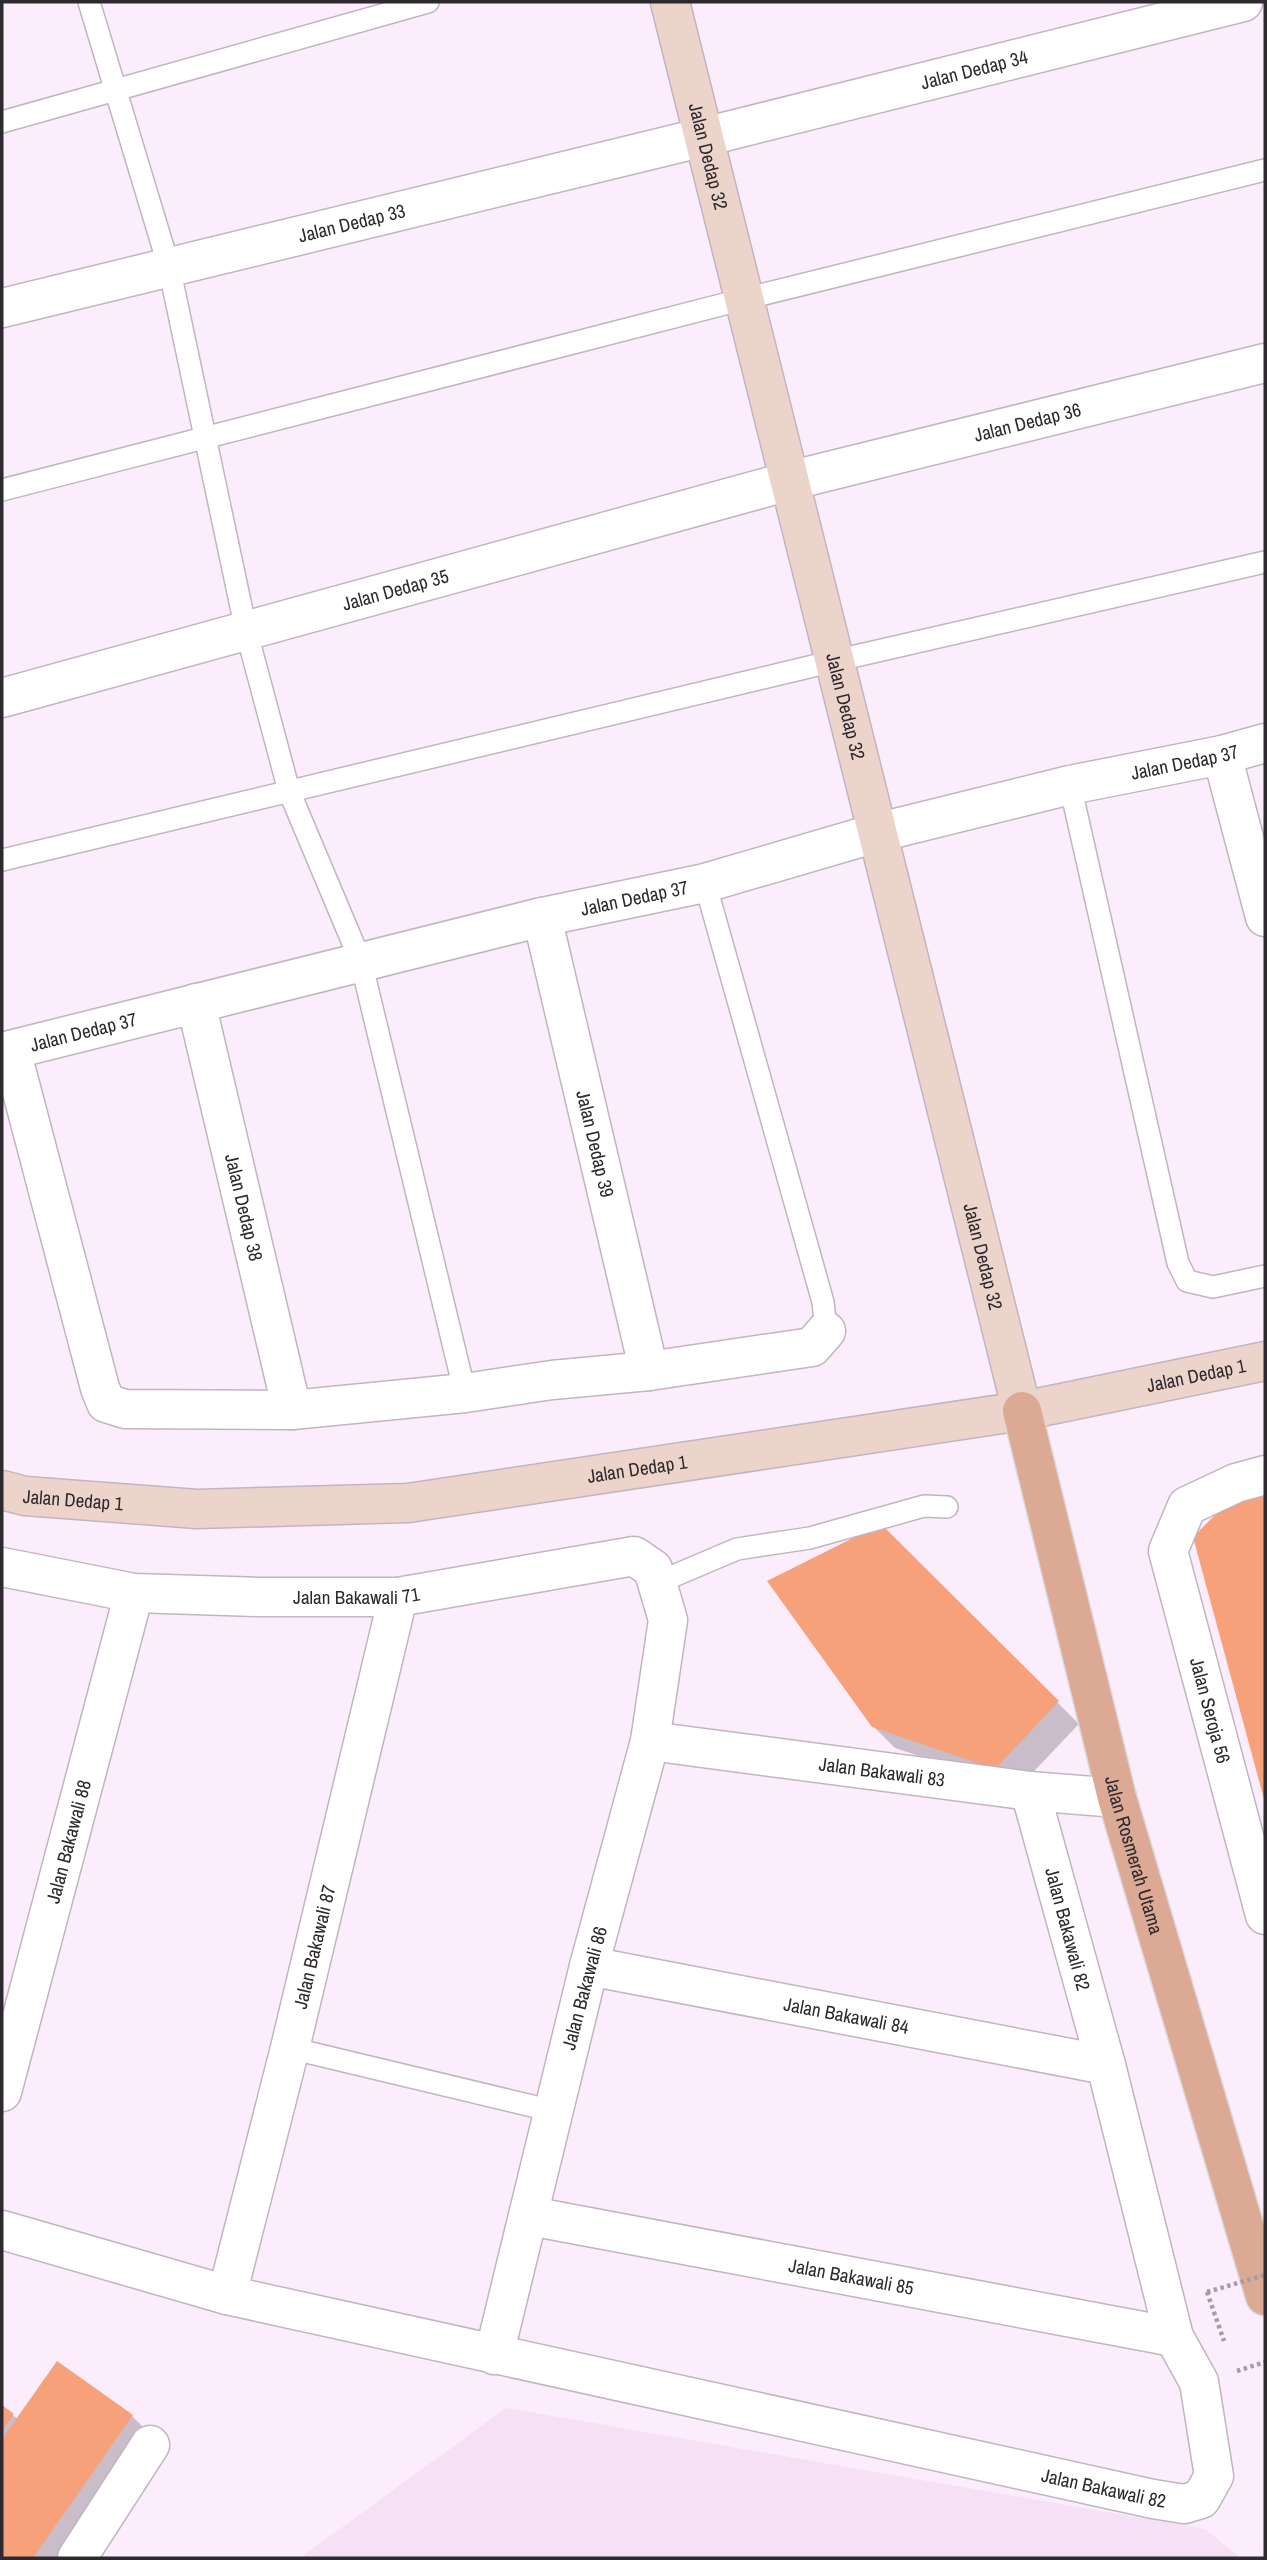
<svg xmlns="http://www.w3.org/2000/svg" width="1267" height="2560" viewBox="0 0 1267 2560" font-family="'Archivo Narrow',sans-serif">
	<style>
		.built { fill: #f5e0f6 }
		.shadow { fill: #0003 }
		.building { fill: #f6a179 }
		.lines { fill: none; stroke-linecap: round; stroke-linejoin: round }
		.lane-casing { stroke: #c2b4c3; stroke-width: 24 }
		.street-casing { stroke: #c2b4c3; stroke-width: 41 }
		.secondary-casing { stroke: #c2b4c3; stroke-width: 41 }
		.primary-casing { stroke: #d9d8da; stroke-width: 41 }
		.path { stroke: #a59ba6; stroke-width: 4.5; stroke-dasharray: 3.5 3.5; stroke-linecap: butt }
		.lane { stroke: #fff; stroke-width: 21 }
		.street { stroke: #fff; stroke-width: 38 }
		.secondary { stroke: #edd4ca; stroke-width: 38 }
		.primary { stroke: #dca994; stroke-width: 38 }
		.path-bridge { stroke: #a59ba6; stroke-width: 4.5; stroke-dasharray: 3.5 3.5; stroke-linecap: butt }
		.labels { text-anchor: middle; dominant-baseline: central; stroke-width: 7; stroke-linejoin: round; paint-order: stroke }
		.street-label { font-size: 19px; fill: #2e292f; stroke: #fff }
	</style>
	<rect width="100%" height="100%" fill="#fcedfd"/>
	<polygon class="built" points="506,2408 1205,2529 1241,2558 300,2558"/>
	<g class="shadow">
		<polygon points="1265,1488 1265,1796 1195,1538"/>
		<polygon points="881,1526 1079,1724 1017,1789 895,1748 873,1726"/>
		<polygon points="2,2408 18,2419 132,2416 153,2437 68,2558 2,2558"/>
	</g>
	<g class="building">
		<polygon points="1265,1486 1265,1799 1264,1799 1193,1537 1239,1491"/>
		<polygon points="881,1524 1059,1701 995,1769 872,1727 767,1581"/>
		<polygon points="57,2361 133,2415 33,2558 2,2558 2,2439"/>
		<polygon points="2,2405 14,2414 2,2431"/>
	</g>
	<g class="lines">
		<g class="lane-casing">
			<g id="lane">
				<polyline points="89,2 169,267 246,630 289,791 361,962 465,1393"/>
				<polyline points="2,122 428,2"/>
				<polyline points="2,490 744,299 1265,170"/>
				<polyline points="1070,785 1178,1263 1187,1281 1213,1287 1265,1276"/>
				<polyline points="2,860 834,661 1265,562"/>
				<polyline points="705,883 823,1302 826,1331"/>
				<polyline points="657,1583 737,1549 810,1538 924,1506 947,1507"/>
				<polyline points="290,2048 553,2111"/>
			</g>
		</g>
		<g class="street-casing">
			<g id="street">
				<path id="s1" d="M 2,308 L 704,137 L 1243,2"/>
				<path id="s2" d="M 2,698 L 789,481 L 1265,363"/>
				<polyline points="1222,755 1265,917"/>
				<path id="s3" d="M 542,917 L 649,1371"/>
				<path id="s4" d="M 196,1003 L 292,1410"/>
				<polyline points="11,1050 100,1388 106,1403 125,1409 292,1410 465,1393 552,1380 649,1371 812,1347 826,1331"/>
				<path id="s5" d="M 2,1052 L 542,917 L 705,883 L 876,833 L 1070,785 L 1222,755 L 1265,743"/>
				<path id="s6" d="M 1265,1475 L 1236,1483 L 1187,1506 L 1168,1551 L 1265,1915"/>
				<path id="s7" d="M 2,1567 L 134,1593 L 260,1597 L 398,1597 L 634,1556 L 653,1569 L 668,1620 L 650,1741 L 589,1966 L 494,2355"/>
				<path id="s8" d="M 650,1741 L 1030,1791 L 1117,1798"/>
				<path id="s9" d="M 589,1966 L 1106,2065"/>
				<path id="s10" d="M 2,2092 L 134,1593"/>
				<path id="s11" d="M 530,2216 L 1174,2337"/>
				<path id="s12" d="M 2,2230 L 227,2295 L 1153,2499 L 1184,2504 L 1201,2499 L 1214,2476 L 1199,2382 L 1174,2337 L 1106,2065 L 1030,1791"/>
				<path id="s13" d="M 227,2295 L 290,2048 L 398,1597"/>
				<polyline points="77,2558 150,2445"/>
			</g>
		</g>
		<g class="secondary-casing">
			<g id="secondary">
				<path id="s14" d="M 670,2 L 1022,1411"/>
				<path id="s15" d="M 2,1490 L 25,1496 L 197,1509 L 408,1503 L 1022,1411 L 1265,1361"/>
			</g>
		</g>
		<g class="primary-casing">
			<g id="primary">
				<path id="s16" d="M 1022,1411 L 1117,1798 L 1265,2296"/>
			</g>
		</g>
		<g class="path">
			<polyline points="1207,2292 1224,2341"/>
			<polyline points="1237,2371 1265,2362"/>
		</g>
		<use href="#lane" class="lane"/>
		<use href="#street" class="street"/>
		<use href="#secondary" class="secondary"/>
		<use href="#primary" class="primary"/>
		<polyline class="path-bridge" points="1207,2292 1265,2275"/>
	</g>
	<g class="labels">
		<g class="street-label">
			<text stroke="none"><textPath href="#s1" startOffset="1001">Jalan Dedap 34</textPath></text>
			<text stroke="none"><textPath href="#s14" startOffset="159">Jalan Dedap 32</textPath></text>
			<text stroke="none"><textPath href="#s1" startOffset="360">Jalan Dedap 33</textPath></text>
			<text stroke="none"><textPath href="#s2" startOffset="1062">Jalan Dedap 36</textPath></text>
			<text stroke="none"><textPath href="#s2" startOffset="408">Jalan Dedap 35</textPath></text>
			<text stroke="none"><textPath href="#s14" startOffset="726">Jalan Dedap 32</textPath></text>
			<text stroke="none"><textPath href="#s5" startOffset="1218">Jalan Dedap 37</textPath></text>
			<text stroke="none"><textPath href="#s5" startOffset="651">Jalan Dedap 37</textPath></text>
			<text stroke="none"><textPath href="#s5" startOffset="84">Jalan Dedap 37</textPath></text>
			<text stroke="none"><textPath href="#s3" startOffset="233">Jalan Dedap 39</textPath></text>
			<text stroke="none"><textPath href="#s4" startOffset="210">Jalan Dedap 38</textPath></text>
			<text stroke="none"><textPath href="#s14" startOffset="1293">Jalan Dedap 32</textPath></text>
			<text stroke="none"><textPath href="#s15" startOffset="1206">Jalan Dedap 1</textPath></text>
			<text stroke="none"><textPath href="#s15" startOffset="639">Jalan Dedap 1</textPath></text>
			<text stroke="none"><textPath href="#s15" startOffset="72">Jalan Dedap 1</textPath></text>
			<text stroke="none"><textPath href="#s7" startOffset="357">Jalan Bakawali 71</textPath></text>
			<text stroke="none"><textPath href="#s6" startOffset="298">Jalan Seroja 56</textPath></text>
			<text stroke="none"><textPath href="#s8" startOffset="234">Jalan Bakawali 83</textPath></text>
			<text stroke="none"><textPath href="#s10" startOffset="259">Jalan Bakawali 88</textPath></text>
			<text stroke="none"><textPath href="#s16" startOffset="458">Jalan Rosmerah Utama</textPath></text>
			<text transform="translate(1068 1929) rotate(75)">Jalan Bakawali 82</text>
			<text stroke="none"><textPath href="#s13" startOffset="359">Jalan Bakawali 87</textPath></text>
			<text transform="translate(584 1988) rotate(-75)">Jalan Bakawali 86</text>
			<text stroke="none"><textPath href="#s9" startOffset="262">Jalan Bakawali 84</textPath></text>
			<text stroke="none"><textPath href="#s11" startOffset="327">Jalan Bakawali 85</textPath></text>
			<text stroke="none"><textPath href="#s12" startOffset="1132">Jalan Bakawali 82</textPath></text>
		</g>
	</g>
	<rect width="1267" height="2560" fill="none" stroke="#2e292f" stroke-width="7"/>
</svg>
